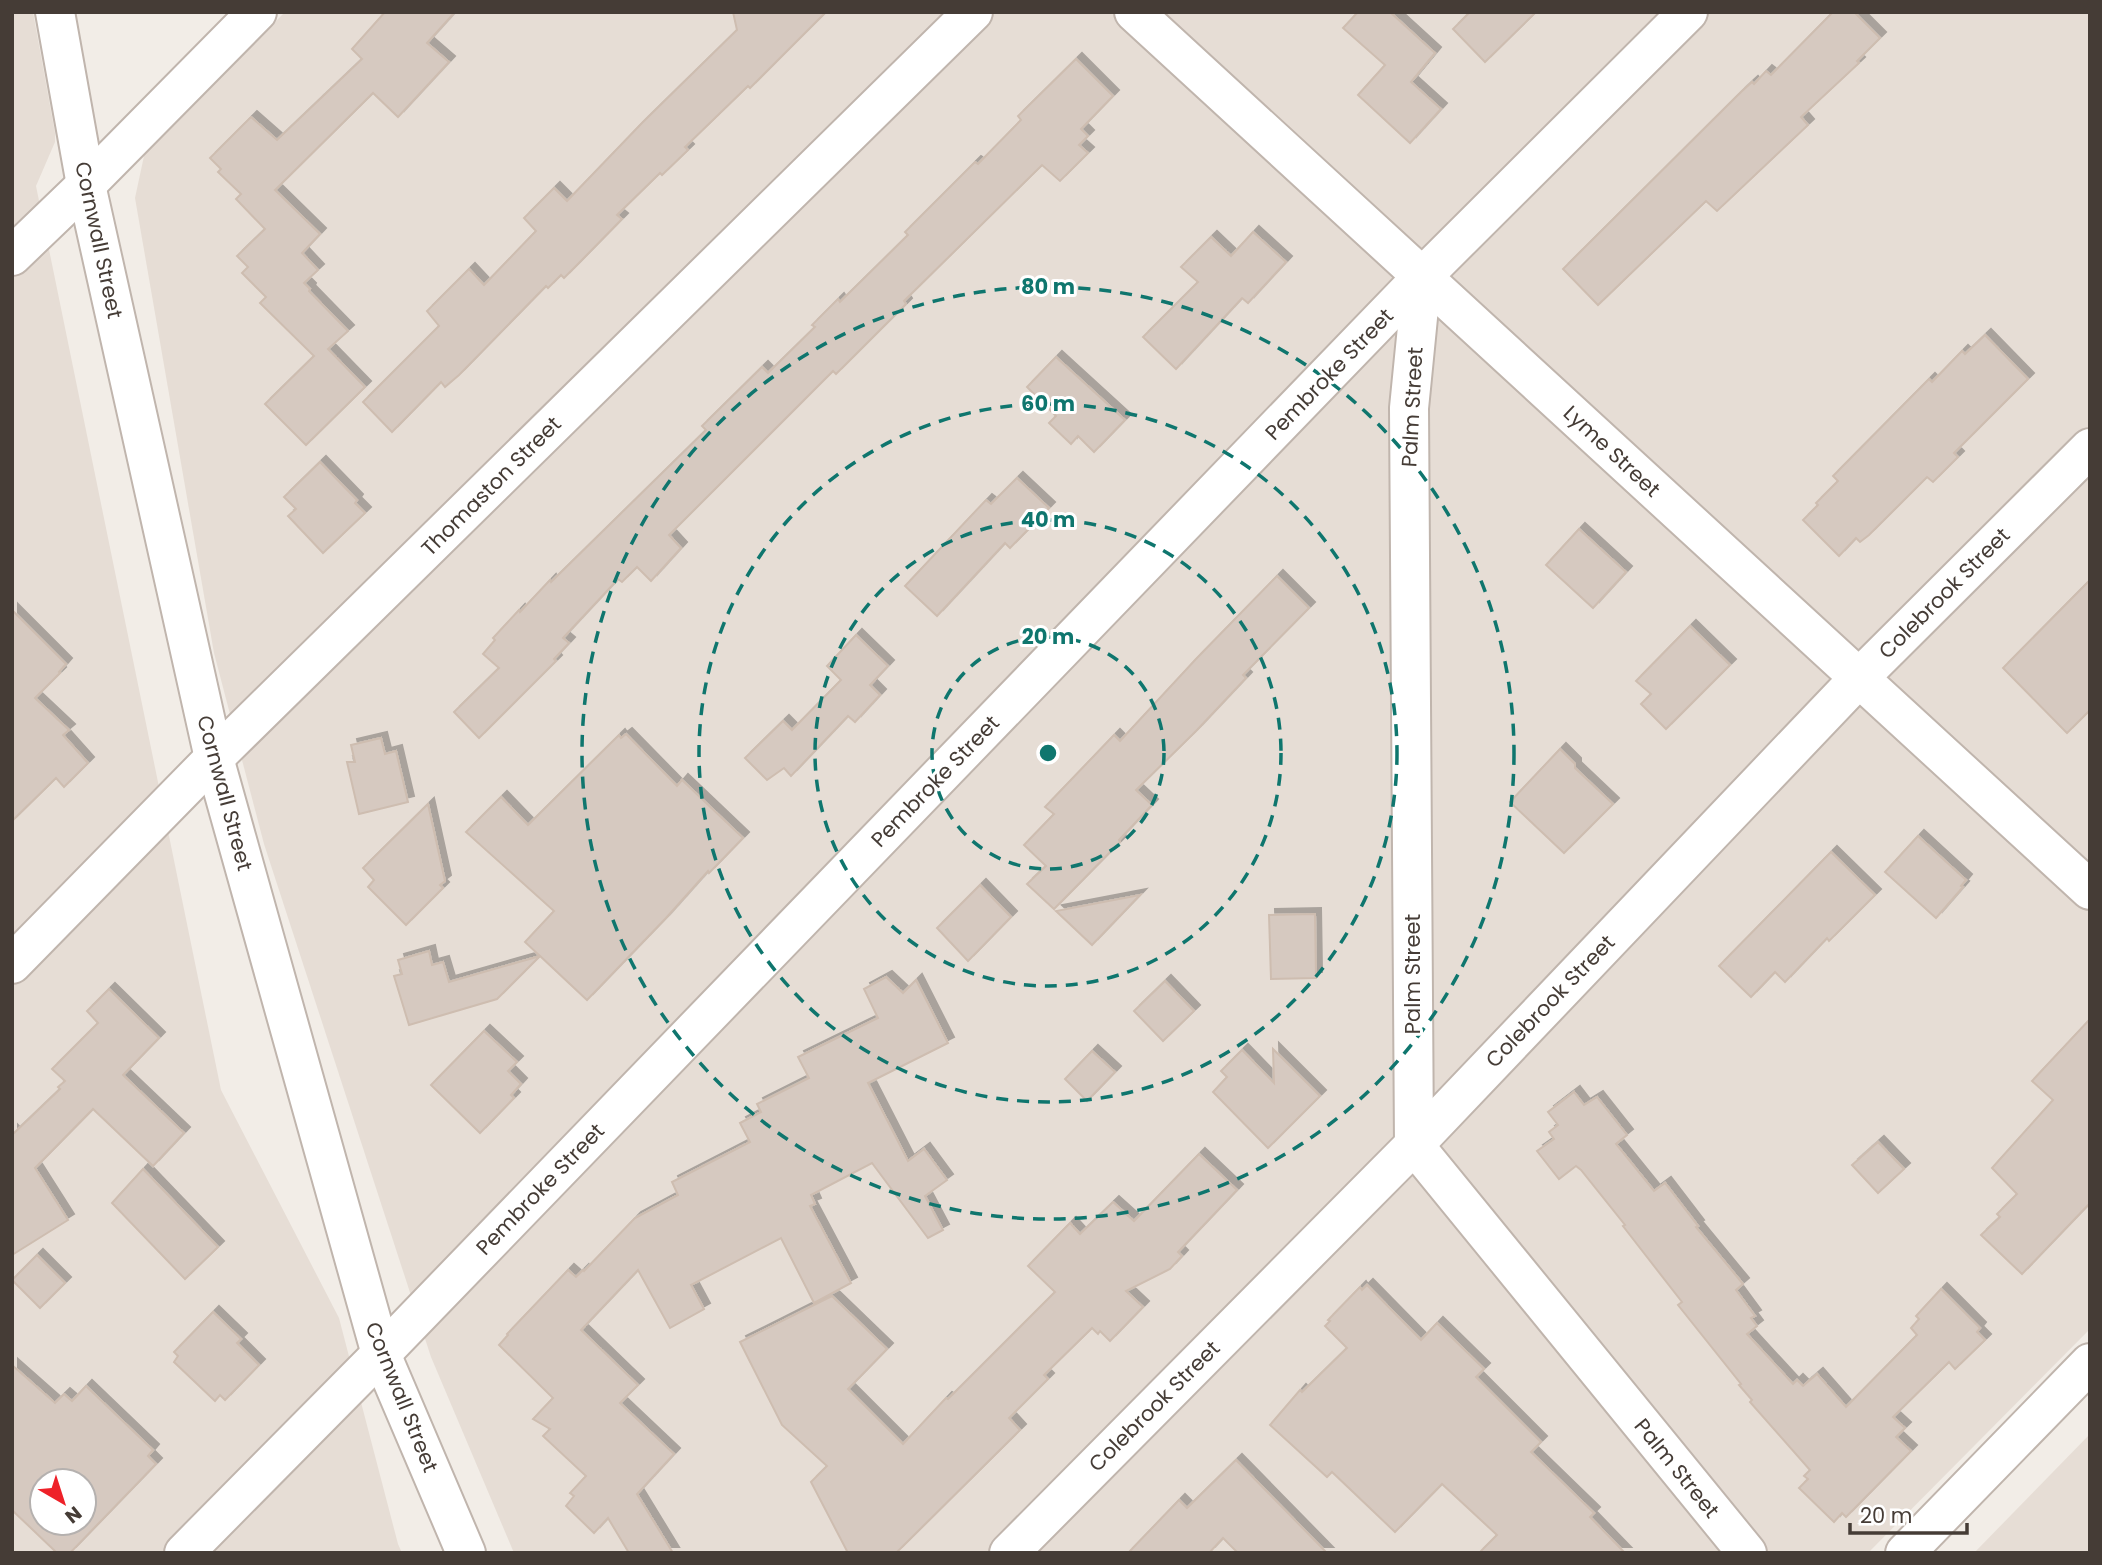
<svg xmlns="http://www.w3.org/2000/svg" width="2102" height="1565" viewBox="0 0 2102 1565" font-family="Poppins,sans-serif">
	<style>
		.residential { fill: #e6ddd5; fill-rule: evenodd }
		.building { fill: #d6c9c0; stroke: #cebdb0; stroke-width: 2; fill-rule: evenodd; filter: url(#shadow) }
		.lines { fill: none; stroke-linecap: round; stroke-linejoin: round }
		.minor-casing { stroke: #c0b5ad; stroke-width: 42 }
		.minor { stroke: #fff; stroke-width: 38 }
		.ring { fill: none; stroke: #0f766e; stroke-width: 3.5; stroke-dasharray: 12 9 }
		.labels { text-anchor: middle; dominant-baseline: central; stroke-width: 6; stroke-linejoin: round; paint-order: stroke }
		.street-label { font-size: 21px; fill: #453c36; stroke: #fff }
		.centre { fill: #0f766e; stroke: #fff; stroke-width: 3.5 }
		.ring-label { font-size: 21px; text-anchor: middle; font-weight: bold; fill: #0f766e; stroke: #fff; stroke-width: 6; stroke-linejoin: round; paint-order: stroke }
	</style>
	<defs>
		<filter id="shadow"><feDropShadow dx="6" dy="-6" stdDeviation="0" flood-color="#0004"/></filter>
	</defs>
	<rect width="100%" height="100%" fill="#f2ede7"/>
	<g class="residential">
		<path d="M 12,12 L 33,12 L 55,133 L 55,142 L 36,186 L 221,1090 L 339,1318 L 398,1544 L 402,1553 L 12,1553 ZM 42,1481 L 84,1481 L 84,1523 L 42,1523 Z"/>
		<polygon points="285,12 2090,12 2090,1329 1868,1553 514,1553 431,1357 264,844 214,653 135,198 144,156 151,147"/>
		<polygon points="2090,1434 2090,1553 1974,1553"/>
	</g>
	<g class="building">
		<polygon points="385,12 455,12 427,43 449,62 398,117 373,93 275,190 320,234 302,253 318,270 304,283 310,289 309,291 348,331 328,349 365,387 306,445 265,404 314,356 260,303 266,297 242,273 248,267 237,256 265,229 236,199 241,194 218,172 221,169 210,158 251,117 277,140 362,59 352,49"/>
		<polygon points="733,12 826,12 750,88 748,86 685,147 688,150 662,175 660,173 617,215 622,219 575,267 564,278 561,275 548,288 546,286 459,375 445,387 441,382 392,432 363,402 439,326 427,311 469,269 484,285 536,231 524,218 554,188 567,201 642,123 737,30"/>
		<polygon points="1358,12 1390,12 1435,53 1411,82 1441,109 1410,143 1358,95 1385,65 1343,28"/>
		<polygon points="1470,12 1536,12 1485,62 1453,29"/>
		<polygon points="1833,12 1854,12 1880,38 1857,61 1859,63 1801,117 1808,125 1717,211 1706,201 1598,305 1563,269 1741,92 1752,82 1754,84 1766,71 1771,75"/>
		<polygon points="1076,59 1113,96 1081,129 1088,136 1079,145 1088,153 1060,181 1042,165 904,301 906,304 836,374 833,371 669,535 681,548 651,581 637,567 622,582 618,579 563,638 569,643 554,659 556,661 479,738 454,712 499,668 483,654 495,640 493,638 519,610 520,612 550,580 551,582 706,430 702,426 762,367 768,373 815,327 812,325 838,299 840,302 908,235 905,232 975,162 978,164 1021,120 1018,116"/>
		<polygon points="1253,232 1286,262 1248,303 1242,298 1176,369 1143,337 1198,282 1181,267 1211,237 1231,256"/>
		<polygon points="1985,335 2028,379 1954,453 1958,457 1933,482 1927,477 1869,535 1860,542 1856,538 1839,556 1803,520 1818,505 1816,503 1838,481 1833,476 1929,379 1932,382 1962,351 1965,354"/>
		<polygon points="1056,357 1125,420 1094,452 1078,436 1071,444 1049,423 1056,416 1027,387"/>
		<polygon points="320,462 357,500 355,503 365,513 323,553 288,516 296,509 284,497"/>
		<polygon points="1017,478 1049,508 1010,548 1005,543 937,616 905,586 986,500 991,504"/>
		<polygon points="1579,529 1626,572 1593,608 1546,565"/>
		<polygon points="1277,576 1309,608 1243,675 1246,678 1196,731 1136,790 1152,805 1119,840 1120,842 1054,909 1027,884 1046,866 1024,845 1054,814 1045,807 1114,735 1120,741 1196,659"/>
		<polygon points="2090,580 2090,710 2067,733 2003,668"/>
		<polygon points="12,610 66,664 59,672 60,673 35,698 69,730 63,735 88,763 64,787 56,778 12,821"/>
		<polygon points="1690,626 1730,665 1666,729 1641,704 1651,694 1636,681"/>
		<polygon points="856,635 888,666 870,685 880,695 855,722 848,716 791,776 784,768 767,780 745,758 783,721 792,730 841,680 827,666"/>
		<polygon points="626,734 677,786 682,780 743,838 709,873 708,871 666,918 587,1000 540,956 497,999 409,1025 394,976 402,974 398,960 429,951 432,965 443,962 449,982 540,956 525,942 554,911 466,832 501,797 528,825 619,735 621,738"/>
		<polygon points="381,738 385,754 396,751 408,802 359,814 347,762 355,762 351,745"/>
		<polygon points="1560,749 1575,764 1575,768 1613,804 1564,853 1510,802"/>
		<polygon points="428,804 445,881 440,885 443,888 406,925 368,887 374,880 363,868"/>
		<polygon points="1918,836 1966,880 1961,886 1963,887 1936,918 1885,872"/>
		<polygon points="1831,852 1875,895 1829,941 1827,938 1785,982 1775,972 1751,997 1719,966"/>
		<polygon points="980,885 1011,917 968,961 937,928"/>
		<polygon points="1140,895 1092,945 1056,911"/>
		<polygon points="1315,914 1316,978 1271,979 1269,915"/>
		<polygon points="886,977 903,993 916,980 948,1043 868,1083 908,1161 924,1149 947,1180 925,1196 943,1230 928,1238 872,1163 811,1195 815,1204 810,1206 851,1283 814,1303 781,1238 691,1285 704,1309 670,1328 638,1270 581,1330 638,1385 620,1403 674,1454 637,1494 673,1553 629,1553 608,1518 594,1533 566,1506 574,1496 570,1493 586,1476 543,1436 550,1429 533,1419 553,1398 499,1345 508,1335 507,1334 568,1270 576,1277 583,1270 584,1271 635,1218 678,1195 672,1182 750,1142 740,1123 761,1112 757,1104 809,1078 798,1057 878,1018 864,989"/>
		<polygon points="1165,981 1194,1011 1163,1041 1134,1011"/>
		<polygon points="109,989 159,1038 123,1075 184,1133 153,1166 93,1109 35,1168 68,1220 12,1255 12,1131 14,1133 60,1089 58,1087 65,1081 52,1069 98,1023 87,1011"/>
		<polygon points="2090,1019 2090,1203 2022,1274 1981,1235 2000,1217 1997,1214 2017,1194 1992,1168 2053,1100 2032,1081"/>
		<polygon points="484,1031 517,1062 508,1071 521,1084 511,1095 514,1098 480,1133 431,1085"/>
		<polygon points="1273,1049 1320,1096 1268,1148 1213,1092 1227,1077 1221,1071 1242,1050 1274,1083"/>
		<polygon points="1092,1051 1115,1072 1087,1101 1065,1079"/>
		<polygon points="1574,1092 1584,1105 1597,1097 1627,1135 1616,1144 1654,1191 1665,1183 1698,1226 1696,1227 1743,1284 1736,1290 1755,1316 1751,1318 1757,1326 1747,1334 1793,1384 1797,1380 1803,1386 1817,1374 1846,1407 1917,1335 1911,1328 1919,1319 1916,1316 1941,1289 1980,1328 1977,1332 1985,1340 1955,1369 1949,1362 1893,1417 1905,1428 1896,1437 1911,1451 1846,1517 1842,1513 1834,1522 1799,1488 1808,1479 1804,1476 1810,1470 1750,1402 1752,1400 1739,1385 1741,1384 1678,1305 1682,1302 1626,1230 1623,1226 1625,1225 1581,1170 1576,1166 1559,1179 1537,1151 1554,1139 1549,1132 1558,1125 1548,1112"/>
		<polygon points="1878,1142 1904,1169 1878,1193 1852,1165"/>
		<polygon points="1199,1154 1237,1190 1178,1252 1182,1256 1170,1269 1126,1291 1143,1307 1110,1341 1100,1331 1098,1334 1092,1328 1044,1375 1048,1379 1009,1418 1020,1430 896,1553 848,1553 811,1482 827,1466 782,1425 740,1342 832,1296 887,1349 848,1389 903,1444 946,1398 948,1399 1055,1292 1028,1266 1070,1223 1080,1234 1113,1202 1134,1221"/>
		<polygon points="143,1169 218,1247 185,1279 112,1203"/>
		<polygon points="37,1255 65,1283 40,1308 12,1280"/>
		<polygon points="1367,1285 1421,1340 1437,1323 1484,1369 1476,1377 1541,1442 1531,1452 1594,1513 1590,1517 1625,1553 1479,1553 1497,1535 1442,1484 1395,1532 1332,1472 1327,1477 1270,1425 1300,1390 1302,1392 1347,1348 1325,1326 1330,1321 1328,1320 1360,1287 1362,1290"/>
		<polygon points="213,1312 241,1339 237,1343 259,1365 225,1400 220,1395 215,1401 174,1362 178,1356 174,1352"/>
		<path d="M 12,1365 L 55,1403 L 64,1394 L 72,1401 L 86,1386 L 153,1450 L 148,1456 L 156,1464 L 70,1553 L 57,1553 L 12,1510 ZM 42,1481 L 84,1481 L 84,1523 L 42,1523 Z"/>
		<polygon points="1236,1460 1327,1553 1238,1553 1223,1538 1209,1553 1128,1553 1179,1500 1187,1508"/>
	</g>
	<g class="lines">
		<g class="minor-casing">
			<g id="minor">
				<polyline points="55,12 86,185 214,758 381,1354 466,1553"/>
				<polyline points="1134,12 2090,890"/>
				<polyline points="12,256 86,185 257,12"/>
				<polyline points="1422,277 1409,408 1414,1145 1747,1553"/>
				<polyline points="12,964 214,758 973,12"/>
				<polyline points="184,1553 381,1354 1422,277 1688,12"/>
				<polyline points="1009,1553 1414,1145 1859,678 2090,448"/>
				<polyline points="1905,1553 2090,1363"/>
			</g>
		</g>
		<use href="#minor" class="minor"/>
	</g>
	<g class="ring">
		<circle cx="1048" cy="753" r="116"/>
		<circle cx="1048" cy="753" r="233"/>
		<circle cx="1048" cy="753" r="349"/>
		<circle cx="1048" cy="753" r="466"/>
	</g>
	<g class="labels">
		<g class="street-label">
			<text transform="translate(99 240) rotate(78)">Cornwall Street</text>
			<text transform="translate(1329 374) rotate(-46)">Pembroke Street</text>
			<text transform="translate(1412 407) rotate(-87)">Palm Street</text>
			<text transform="translate(1612 451) rotate(43)">Lyme Street</text>
			<text transform="translate(491 486) rotate(-45)">Thomaston Street</text>
			<text transform="translate(1944 593) rotate(-45)">Colebrook Street</text>
			<text transform="translate(935 781) rotate(-46)">Pembroke Street</text>
			<text transform="translate(225 793) rotate(75)">Cornwall Street</text>
			<text transform="translate(1412 974) rotate(-90)">Palm Street</text>
			<text transform="translate(1550 1001) rotate(-46)">Colebrook Street</text>
			<text transform="translate(540 1189) rotate(-46)">Pembroke Street</text>
			<text transform="translate(402 1397) rotate(68)">Cornwall Street</text>
			<text transform="translate(1154 1406) rotate(-45)">Colebrook Street</text>
			<text transform="translate(1677 1468) rotate(51)">Palm Street</text>
		</g>
	</g>
	<circle cx="1048" cy="753" r="10" class="centre"/>
	<g class="ring-label">
		<text x="1048" y="294">80 m</text>
		<text x="1048" y="411">60 m</text>
		<text x="1048" y="527">40 m</text>
		<text x="1048" y="644">20 m</text>
	</g>
	<rect width="2102" height="1565" fill="none" stroke="#453c36" stroke-width="28"/>
	<g transform="translate(63 1502) rotate(141)"><circle r="33" fill="#ffffff" stroke="#b5b1af" stroke-width="2"/>
	<path d="M0-5L12 26L0 18L-12 26Z" fill="#ee2129"/>
	<text y="-10" font-size="19" font-weight="bold" text-anchor="middle" fill="#453c36">N</text>
	</g>
	<path d="M1850 1523v10h117v-10" fill="none" stroke="#453c36" stroke-width="3.5"/>
	<text x="1860" y="1523" font-size="21" fill="#453c36" stroke="#ffffff" stroke-width="5" paint-order="stroke">20 m</text>
</svg>
